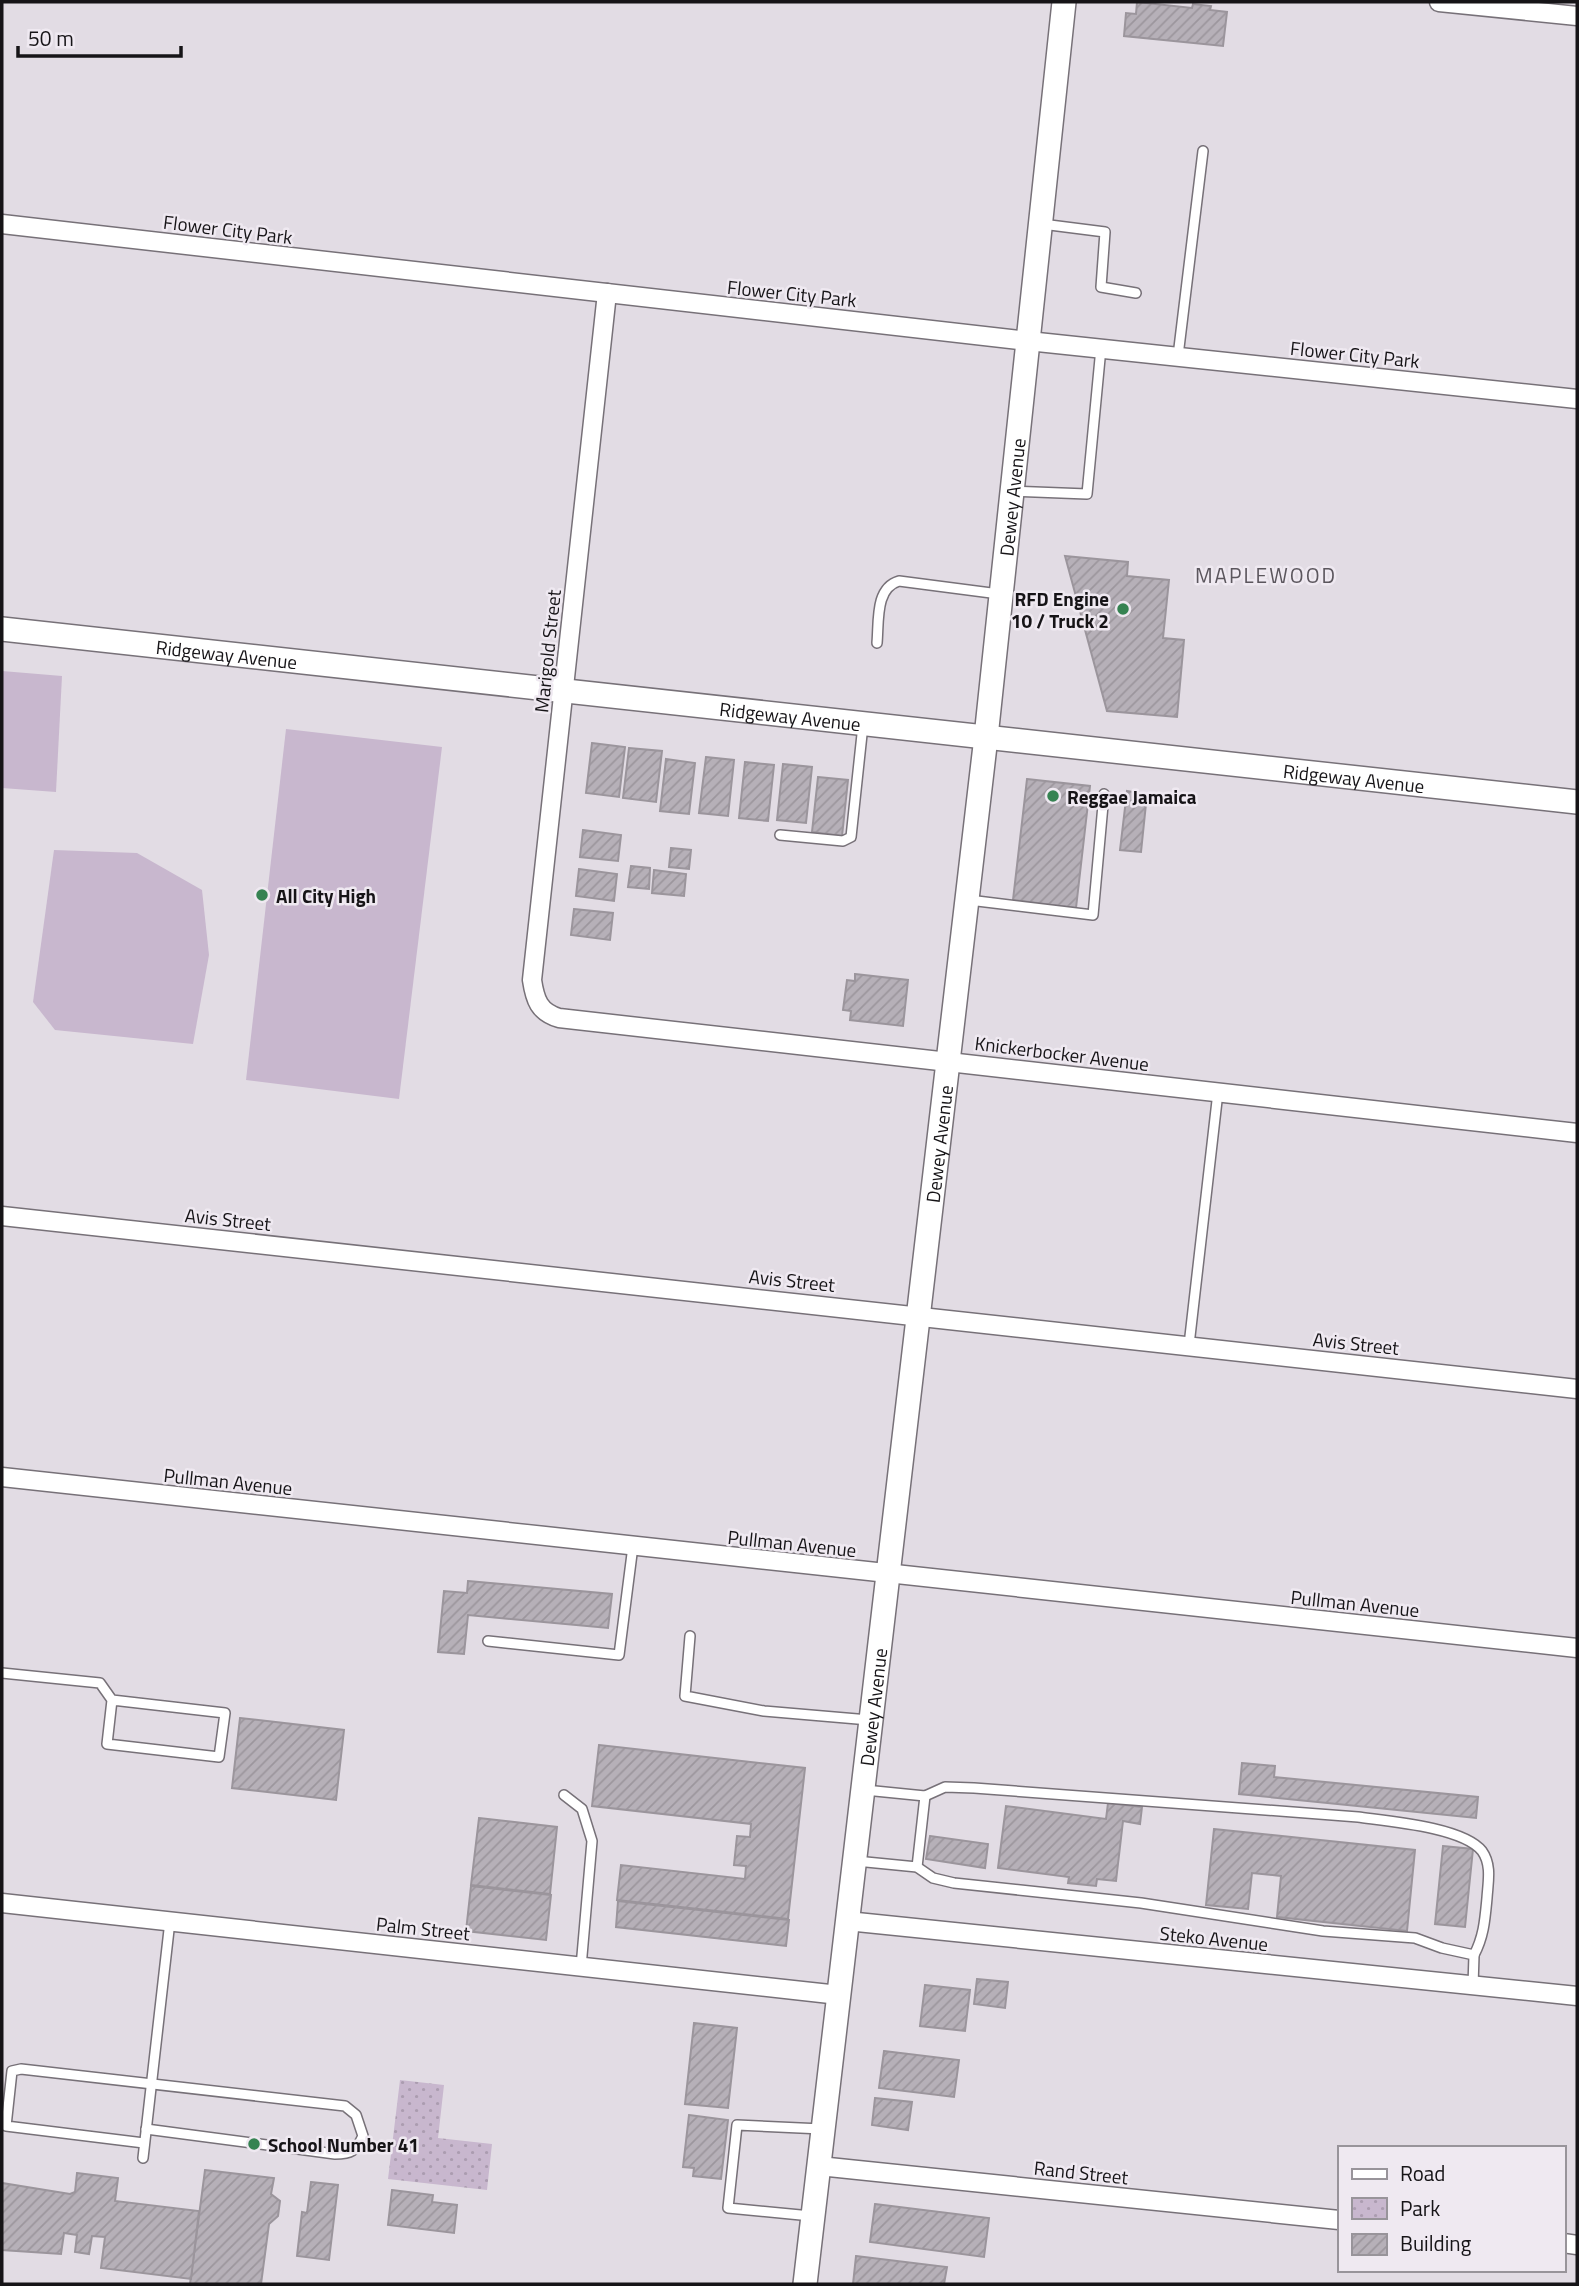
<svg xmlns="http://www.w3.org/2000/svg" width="1579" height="2286" viewBox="0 0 1579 2286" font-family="'Titillium Web',sans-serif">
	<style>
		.park { fill: url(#park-dots) }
		.pitch { fill: #c8b7ce }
		.building { fill: url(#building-hatch); stroke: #9b959c; stroke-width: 2 }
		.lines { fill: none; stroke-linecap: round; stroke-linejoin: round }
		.service-casing { stroke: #777178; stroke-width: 12 }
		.minor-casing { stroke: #777178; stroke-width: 21 }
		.tertiary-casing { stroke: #777178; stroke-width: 26 }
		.service { stroke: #fff; stroke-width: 9 }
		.minor { stroke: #fff; stroke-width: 18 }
		.tertiary { stroke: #fff; stroke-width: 23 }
		.poi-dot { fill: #368352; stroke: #efe9f1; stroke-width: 2.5 }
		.labels { text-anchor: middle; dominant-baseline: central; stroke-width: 5; stroke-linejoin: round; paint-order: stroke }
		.street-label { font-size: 19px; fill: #161417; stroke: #efe9f1 }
		.poi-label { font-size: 19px; font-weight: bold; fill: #161417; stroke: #efe9f1; text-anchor: start }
		.neighbourhood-label { font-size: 21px; letter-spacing: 2px; fill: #5b565d; stroke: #efe9f1 }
	</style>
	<defs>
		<pattern id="park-dots" width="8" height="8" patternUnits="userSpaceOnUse" patternTransform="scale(1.75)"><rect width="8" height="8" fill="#c8b7ce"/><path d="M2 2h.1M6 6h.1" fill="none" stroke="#ab9cb0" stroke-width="1.8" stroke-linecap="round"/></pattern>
		<pattern id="building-hatch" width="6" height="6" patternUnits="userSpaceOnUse" patternTransform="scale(1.75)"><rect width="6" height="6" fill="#b6b0b8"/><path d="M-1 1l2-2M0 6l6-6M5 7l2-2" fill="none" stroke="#9c969d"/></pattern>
	</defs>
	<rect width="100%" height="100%" fill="#e2dce4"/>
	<polygon class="park" points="400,2080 444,2085 438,2138 492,2144 487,2190 388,2179"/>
	<g class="pitch">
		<polygon points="2,671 62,676 56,792 2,788"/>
		<polygon points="286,729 442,747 399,1099 246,1080"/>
		<polygon points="54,850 137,853 202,890 209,955 193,1044 55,1030 33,1002"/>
	</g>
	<g class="building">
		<polygon points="1137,2 1192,8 1193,4 1211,6 1210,10 1227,12 1223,46 1124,36 1126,13 1136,14"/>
		<polygon points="1065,556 1128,562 1127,576 1169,580 1163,638 1184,640 1177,717 1107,711"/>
		<polygon points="592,743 625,747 619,797 586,793"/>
		<polygon points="629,748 662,751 656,802 623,798"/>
		<polygon points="706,757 734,760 728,816 699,813"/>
		<polygon points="666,759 695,763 689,814 660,811"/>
		<polygon points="745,762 774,765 768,821 739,818"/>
		<polygon points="783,764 812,767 806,823 777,820"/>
		<polygon points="818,777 848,780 842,836 812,832"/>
		<polygon points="1027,779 1090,786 1076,908 1013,900"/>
		<polygon points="1127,791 1147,794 1141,852 1120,850"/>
		<polygon points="583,830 621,835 618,861 580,857"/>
		<polygon points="671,848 691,850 689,869 669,867"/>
		<polygon points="631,866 650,868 649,889 628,887"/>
		<polygon points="579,869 617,874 614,901 576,896"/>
		<polygon points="654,870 686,874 684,896 652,893"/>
		<polygon points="574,909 613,913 610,940 571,935"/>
		<polygon points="855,974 908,980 903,1026 850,1020 851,1011 843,1010 847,980 855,981"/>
		<polygon points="468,1581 612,1594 608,1628 468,1615 464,1654 438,1652 444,1591 467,1593"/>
		<polygon points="240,1718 344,1730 336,1800 232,1788"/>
		<polygon points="599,1745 805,1768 788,1919 617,1900 621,1865 745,1879 746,1866 734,1865 737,1836 750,1837 751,1824 592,1806"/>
		<polygon points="1242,1763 1275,1766 1274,1777 1478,1797 1476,1818 1239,1794"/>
		<polygon points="1108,1803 1142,1807 1140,1824 1123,1821 1116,1881 1097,1879 1096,1886 1068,1883 1069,1877 998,1868 1006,1806 1106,1819"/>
		<polygon points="479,1818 557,1827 550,1894 471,1885"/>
		<polygon points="1214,1829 1415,1850 1407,1931 1277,1917 1281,1876 1252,1873 1248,1909 1206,1905"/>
		<polygon points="930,1836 988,1844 985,1868 926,1859"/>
		<polygon points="1443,1846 1473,1849 1465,1927 1435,1924"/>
		<polygon points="471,1886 551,1895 546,1940 466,1931"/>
		<polygon points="618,1901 789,1920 786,1946 616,1927"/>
		<polygon points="977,1979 1008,1982 1005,2008 974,2004"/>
		<polygon points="925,1985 970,1990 965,2031 920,2026"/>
		<polygon points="694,2023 737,2028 728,2108 685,2104"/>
		<polygon points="884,2051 959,2060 954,2097 879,2088"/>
		<polygon points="875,2098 912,2102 908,2130 872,2125"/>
		<polygon points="689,2115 728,2120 721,2179 693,2176 694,2168 683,2167"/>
		<polygon points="205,2170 274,2178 271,2194 280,2201 278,2216 269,2224 261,2284 190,2284"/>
		<polygon points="77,2173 118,2178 115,2201 199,2211 191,2279 101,2268 105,2237 92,2236 89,2254 75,2252 77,2235 64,2233 61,2254 2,2250 2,2183 70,2194 75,2192"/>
		<polygon points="311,2182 338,2185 329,2260 297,2256 302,2212 307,2213"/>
		<polygon points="392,2190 433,2195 432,2202 457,2205 454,2233 388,2225"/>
		<polygon points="875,2204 989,2218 984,2257 870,2242"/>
		<polygon points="856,2256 947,2267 944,2284 853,2284"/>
	</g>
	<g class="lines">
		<g class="service-casing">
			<g id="service">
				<polyline points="1042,224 1105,232 1101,287 1136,293"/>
				<polyline points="1178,356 1203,151"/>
				<polyline points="1012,491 1087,494 1101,348"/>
				<path d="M 877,643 C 879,621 875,588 899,581 L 999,594"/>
				<polyline points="780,835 843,841 851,837 863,725"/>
				<polyline points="969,900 1093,915 1104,794"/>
				<polyline points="1189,1345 1218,1092"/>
				<polyline points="690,1636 685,1696 764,1711 869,1720"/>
				<polyline points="488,1641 619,1655 633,1546"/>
				<polyline points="2,1673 100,1683 112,1700 107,1744 219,1757 225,1713 112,1700"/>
				<path d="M 865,1790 L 925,1796 L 945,1787 L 974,1788 L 1358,1817 C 1387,1821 1463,1827 1482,1851 C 1492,1865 1488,1882 1487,1898 C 1485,1919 1484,1936 1474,1955"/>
				<polyline points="564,1795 582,1809 592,1841 581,1967"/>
				<polyline points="856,1861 917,1867 933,1878 954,1883 1141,1903 1323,1931 1415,1938 1442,1948 1474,1955 1473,1986"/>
				<polyline points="917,1867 925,1796"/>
				<path d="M 144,2143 L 6,2126 L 12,2071 L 21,2069 L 345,2106 L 356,2115 L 363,2136 C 356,2151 351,2154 335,2154 L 146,2129"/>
				<polyline points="143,2158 170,1921"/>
				<polyline points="811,2216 728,2208 737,2125 822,2129"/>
			</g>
		</g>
		<g class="minor-casing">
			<g id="minor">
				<polyline points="1439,2 1577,16"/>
				<polyline points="2,224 1028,341 1577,399"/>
				<path d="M 607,293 L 532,980 C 535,1000 539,1012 559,1018 L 1577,1133"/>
				<polyline points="2,1216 1577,1389"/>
				<polyline points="2,1477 1577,1648"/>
				<polyline points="2,1903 839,1995"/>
				<polyline points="847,1921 1577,1996"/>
				<polyline points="819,2166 1339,2220"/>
				<polyline points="1563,2243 1577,2245"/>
			</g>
		</g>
		<g class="tertiary-casing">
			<g id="tertiary">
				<path id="s1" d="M 2,629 L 1577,802"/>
				<path id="s2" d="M 805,2284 L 986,737 L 1064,2"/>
			</g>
		</g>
		<use href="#service" class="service"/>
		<use href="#minor" class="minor"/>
		<use href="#tertiary" class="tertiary"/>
	</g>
	<g class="poi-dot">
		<circle cx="1123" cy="609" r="7"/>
		<circle cx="1053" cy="796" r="7"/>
		<circle cx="262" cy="895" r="7"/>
		<circle cx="254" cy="2144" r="7"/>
	</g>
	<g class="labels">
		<g class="street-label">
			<text transform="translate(228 229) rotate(7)">Flower City Park</text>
			<text transform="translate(792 293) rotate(6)">Flower City Park</text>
			<text transform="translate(1355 354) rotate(6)">Flower City Park</text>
			<text stroke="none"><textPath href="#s2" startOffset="1799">Dewey Avenue</textPath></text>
			<text transform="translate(547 651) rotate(-84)">Marigold Street</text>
			<text stroke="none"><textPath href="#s1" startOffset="226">Ridgeway Avenue</textPath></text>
			<text stroke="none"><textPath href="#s1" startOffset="793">Ridgeway Avenue</textPath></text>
			<text stroke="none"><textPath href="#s1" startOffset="1360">Ridgeway Avenue</textPath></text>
			<text transform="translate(1062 1053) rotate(7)">Knickerbocker Avenue</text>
			<text stroke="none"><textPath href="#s2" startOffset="1148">Dewey Avenue</textPath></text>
			<text transform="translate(228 1219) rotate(6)">Avis Street</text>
			<text transform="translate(792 1280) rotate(6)">Avis Street</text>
			<text transform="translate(1356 1343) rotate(6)">Avis Street</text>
			<text transform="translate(228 1481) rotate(6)">Pullman Avenue</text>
			<text transform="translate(792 1543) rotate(6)">Pullman Avenue</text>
			<text transform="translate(1355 1603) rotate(6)">Pullman Avenue</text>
			<text stroke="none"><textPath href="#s2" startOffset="581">Dewey Avenue</textPath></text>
			<text transform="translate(423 1928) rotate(6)">Palm Street</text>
			<text transform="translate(1214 1938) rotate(6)">Steko Avenue</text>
			<text transform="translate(1081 2172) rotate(6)">Rand Street</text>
		</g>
		<g class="poi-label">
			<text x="1109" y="598" text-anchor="end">RFD Engine<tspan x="1109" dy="22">10 / Truck 2</tspan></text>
			<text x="1067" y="796">Reggae Jamaica</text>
			<text x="276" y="895">All City High</text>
			<text x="268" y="2144">School Number 41</text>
		</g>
		<g class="neighbourhood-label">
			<text x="1266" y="575">MAPLEWOOD</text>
		</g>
	</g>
	<rect width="1579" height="2286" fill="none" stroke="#161417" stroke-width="7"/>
	<rect x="1338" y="2146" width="228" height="126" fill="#efe9f1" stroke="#98949a" stroke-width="2"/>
	<rect x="1352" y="2169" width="35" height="10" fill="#ffffff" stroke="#98949a" stroke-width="2"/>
	<text x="1400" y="2181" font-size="21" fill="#161417">Road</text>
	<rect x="1352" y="2198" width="35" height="21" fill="url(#park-dots)" stroke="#98949a" stroke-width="2"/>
	<text x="1400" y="2216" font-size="21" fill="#161417">Park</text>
	<rect x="1352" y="2234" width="35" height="21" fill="url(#building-hatch)" stroke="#98949a" stroke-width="2"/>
	<text x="1400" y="2251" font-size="21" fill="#161417">Building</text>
	<path d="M18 46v10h163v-10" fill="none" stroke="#161417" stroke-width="3.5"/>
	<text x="28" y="46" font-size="21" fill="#161417" stroke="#efe9f1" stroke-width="5" paint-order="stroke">50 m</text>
</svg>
